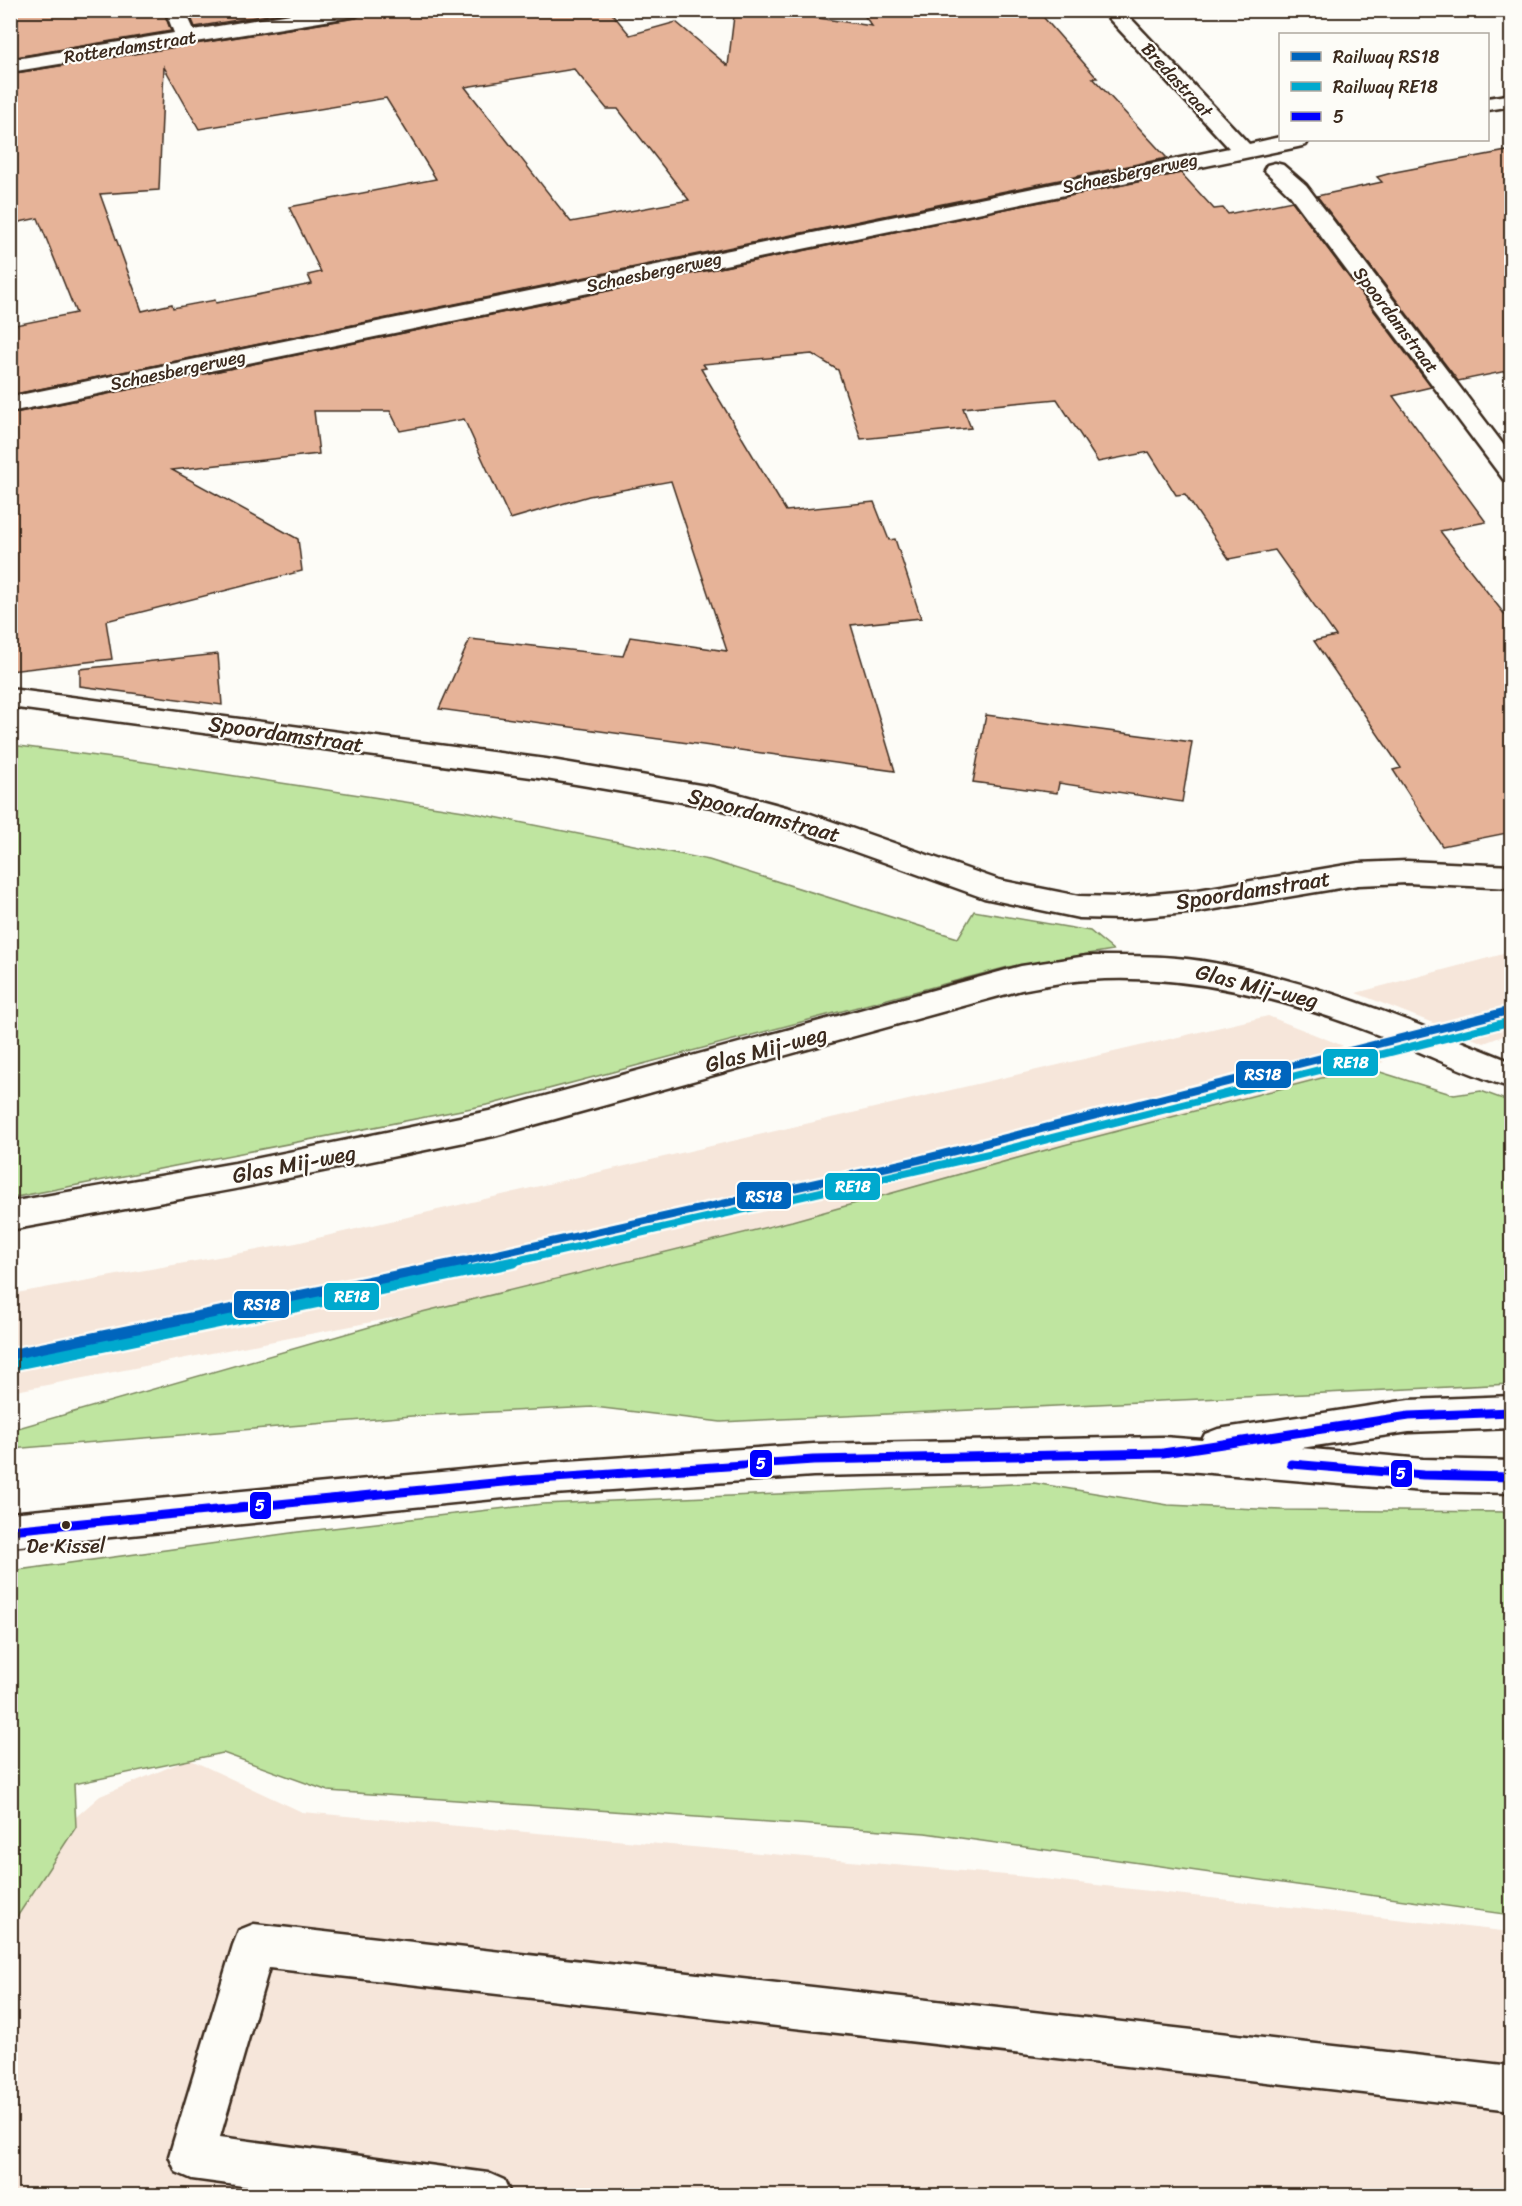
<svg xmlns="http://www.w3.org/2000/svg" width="1522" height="2206" viewBox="0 0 1522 2206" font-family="Sriracha,sans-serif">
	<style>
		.built { fill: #f6e6da }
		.green { fill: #bfe5a0; stroke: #7d885f; stroke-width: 1.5 }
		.building { fill: #e6b398; stroke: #3b2a1e; stroke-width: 1.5; fill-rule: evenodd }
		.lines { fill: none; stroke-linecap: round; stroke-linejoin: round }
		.minor-casing { stroke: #3b2a1e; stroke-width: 5 }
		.minor { fill: #fdfcf7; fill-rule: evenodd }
		.bus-1-casing { stroke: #fdfcf7; stroke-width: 14 }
		.bus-1 { stroke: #00f; stroke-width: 9 }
		.rail-1-far1-casing { stroke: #fdfcf7; stroke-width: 13 }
		.rail-1-casing { stroke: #fdfcf7; stroke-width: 16 }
		.rail-2-far1-casing { stroke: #fdfcf7; stroke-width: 13 }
		.rail-2-casing { stroke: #fdfcf7; stroke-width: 16 }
		.rail-1-far1 { stroke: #0065bd; stroke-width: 8 }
		.rail-1 { stroke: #0065bd; stroke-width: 11 }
		.rail-2-far1 { stroke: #00a9ce; stroke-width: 8 }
		.rail-2 { stroke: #00a9ce; stroke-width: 11 }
		.bus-dot { fill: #3b2a1e; stroke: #fdfcf7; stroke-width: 2 }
		.labels { text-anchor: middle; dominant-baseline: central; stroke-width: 4.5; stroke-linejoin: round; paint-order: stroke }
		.far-street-label { font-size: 18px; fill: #3b2a1e; stroke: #fdfcf7 }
		.bus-label { font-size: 20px; fill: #3b2a1e; stroke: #fdfcf7 }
		.street-label { font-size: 22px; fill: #3b2a1e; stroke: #fdfcf7 }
		.line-badge { stroke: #fdfcf7; stroke-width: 2 }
		.badge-label { font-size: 16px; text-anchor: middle; font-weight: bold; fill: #fff }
	</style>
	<rect width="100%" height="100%" fill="#fdfcf7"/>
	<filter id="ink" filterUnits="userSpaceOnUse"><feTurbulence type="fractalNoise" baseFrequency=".0167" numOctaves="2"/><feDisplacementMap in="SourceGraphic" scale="12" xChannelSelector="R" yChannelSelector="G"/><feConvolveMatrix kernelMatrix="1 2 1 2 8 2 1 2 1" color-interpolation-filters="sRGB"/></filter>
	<g filter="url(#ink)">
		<g class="built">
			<polygon points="1511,952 1511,1033 1484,1043 1356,993"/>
			<polygon points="1268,1016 1384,1062 1064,1145 792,1221 418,1313 11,1392 11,1294 296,1243"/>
			<polygon points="189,1759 302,1812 1017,1876 1511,1932 1511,2195 11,2195 10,1874 100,1796"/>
		</g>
		<g class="green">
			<polygon points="11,745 144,762 464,811 709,860 958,938 974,911 1090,931 1113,950 1008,967 492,1104 11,1198"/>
			<polygon points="1364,1067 1454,1095 1481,1091 1511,1102 1511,1384 721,1422 594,1407 412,1416 11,1449 11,1430 418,1313 792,1221 1064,1145"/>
			<polygon points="1034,1483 1168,1505 1281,1510 1511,1512 1511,1915 925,1833 328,1791 223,1753 74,1784 76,1827 11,1926 11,1571 298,1532 542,1504"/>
		</g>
		<g class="building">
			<polygon points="10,10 163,10 171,31 10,58"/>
			<polygon points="188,10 298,10 195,27"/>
			<path d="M 368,10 L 609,10 L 630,35 L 676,22 L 728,66 L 734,16 L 759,17 L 764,10 L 872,26 L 860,10 L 1037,10 L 1097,78 L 1093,78 L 1167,158 L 10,395 L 10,326 L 76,313 L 38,218 L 10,224 L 10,74 L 356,18 ZM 164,67 L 199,129 L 386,98 L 436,179 L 289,207 L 321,272 L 308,275 L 312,284 L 216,303 L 215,300 L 173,308 L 172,304 L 142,311 L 100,194 L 159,190 ZM 574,69 L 607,109 L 618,109 L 689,200 L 571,222 L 465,87 Z"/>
			<polygon points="1512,150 1512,370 1458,381 1317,196 1382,182 1377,177 1395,172"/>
			<polygon points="1181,173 1214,209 1223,208 1228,214 1292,201 1431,387 1393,396 1486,522 1440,531 1512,624 1512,832 1442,846 1393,770 1401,768 1314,641 1336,636 1275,550 1229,559 1185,494 1176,495 1149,452 1098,462 1057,399 963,408 971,428 861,439 838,370 812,354 703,364 706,368 701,369 786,511 874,502 889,540 895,539 921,618 851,625 895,771 439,709 470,639 623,656 630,637 727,651 671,481 589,496 510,519 464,419 400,431 390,411 314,411 319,454 172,470 298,539 302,571 106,621 112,659 10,671 10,414"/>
			<polygon points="218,654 222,705 80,686 80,669"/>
			<polygon points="986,715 1192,742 1182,802 1059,783 1057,793 973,782"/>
		</g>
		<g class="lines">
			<g class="minor-casing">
				<g id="minor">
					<polygon points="165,10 185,10 194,30 315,10 366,10 356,16 10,72 10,60 174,33"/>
					<polygon points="1101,10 1123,10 1249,144 1280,137 1280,140 1309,140 1306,145 1298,147 10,412 10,397 1229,148"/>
					<polygon points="1512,94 1512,106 1488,110 1488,98"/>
					<polygon points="1275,163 1283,165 1306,185 1512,456 1512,482 1503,479 1290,195 1264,170 1267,165"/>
					<polygon points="10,689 546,759 712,787 808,813 999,880 1079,896 1122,897 1198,890 1358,863 1407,861 1512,866 1512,888 1407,883 1358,885 1198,912 1122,919 1079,918 984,898 789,828 712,807 546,779 10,707"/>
					<path d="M 1087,956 C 1130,956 1172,955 1214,963 C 1317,982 1415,1023 1512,1062 L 1512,1088 C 1467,1074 1424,1053 1381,1036 C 1287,999 1190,973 1088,980 C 1066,981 1043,986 1021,990 L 494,1136 L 235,1189 L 10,1230 L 10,1202 L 235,1163 L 494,1110 L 1021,966 Z"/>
					<polygon points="1512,1396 1512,1428 1409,1432 1301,1448 1423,1459 1512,1461 1512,1493 1423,1491 1163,1469 813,1476 525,1496 10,1547 10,1513 525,1464 813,1444 1163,1437 1202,1440 1205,1434 1218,1429 1409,1400"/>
					<polygon points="254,1924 1512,2066 1512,2110 269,1968 220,2137 488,2173 504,2180 511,2196 316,2196 192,2179 176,2172 169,2156 233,1945 239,1930"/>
				</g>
			</g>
			<use href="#minor" class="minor"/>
			<g class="bus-1-casing">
				<g id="bus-1">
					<polyline points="1291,1464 1423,1475 1512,1477"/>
					<polyline points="10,1530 525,1480 813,1460 1163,1453 1409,1416 1512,1412"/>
				</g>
			</g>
			<use href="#bus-1" class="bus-1"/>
			<g class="rail-1-far1-casing">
				<polyline id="rail-1-far1" points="457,1263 919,1160 1512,1010"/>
			</g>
			<g class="rail-1-casing">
				<polyline id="rail-1" points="10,1355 464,1262"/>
			</g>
			<g class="rail-2-far1-casing">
				<polyline id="rail-2-far1" points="507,1263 993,1153 1512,1021"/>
			</g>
			<g class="rail-2-casing">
				<polyline id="rail-2" points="12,1365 514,1262"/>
			</g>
			<use href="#rail-1-far1" class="rail-1-far1"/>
			<use href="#rail-1" class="rail-1"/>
			<use href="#rail-2-far1" class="rail-2-far1"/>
			<use href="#rail-2" class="rail-2"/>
		</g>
	</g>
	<circle class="bus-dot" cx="66" cy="1525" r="5"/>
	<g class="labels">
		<g class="far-street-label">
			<text transform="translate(130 47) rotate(-9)">Rotterdamstraat</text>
			<text transform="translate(1177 80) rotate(47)">Bredastraat</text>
			<text transform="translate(1130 173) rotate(-12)">Schaesbergerweg</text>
			<text transform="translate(654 272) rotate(-12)">Schaesbergerweg</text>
			<text transform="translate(1396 320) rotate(53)">Spoordamstraat</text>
			<text transform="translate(178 370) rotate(-12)">Schaesbergerweg</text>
		</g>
		<g class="bus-label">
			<text x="66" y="1546">De Kissel</text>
		</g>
		<g class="street-label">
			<text transform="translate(286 734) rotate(8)">Spoordamstraat</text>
			<text transform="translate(764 815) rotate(15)">Spoordamstraat</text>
			<text transform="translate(1253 890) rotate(-9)">Spoordamstraat</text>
			<text transform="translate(1257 986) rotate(14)">Glas Mij-weg</text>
			<text transform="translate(766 1049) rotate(-15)">Glas Mij-weg</text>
			<text transform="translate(294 1164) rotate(-11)">Glas Mij-weg</text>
		</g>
	</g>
	<g class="line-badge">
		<rect x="1322" y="1048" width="57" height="29" rx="6" fill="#00a9ce"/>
		<rect x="1235" y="1060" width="57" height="29" rx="6" fill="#0065bd"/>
		<rect x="824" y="1172" width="57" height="29" rx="6" fill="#00a9ce"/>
		<rect x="736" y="1181" width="56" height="29" rx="6" fill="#0065bd"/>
		<rect x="323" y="1282" width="57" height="29" rx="6" fill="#00a9ce"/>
		<rect x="233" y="1290" width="57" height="29" rx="6" fill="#0065bd"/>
		<rect x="749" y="1449" width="24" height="29" rx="6" fill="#00f"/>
		<rect x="1390" y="1459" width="23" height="29" rx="6" fill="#00f"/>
		<rect x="249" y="1491" width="23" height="29" rx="6" fill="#00f"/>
	</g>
	<g class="badge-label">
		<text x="1351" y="1068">RE18</text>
		<text x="1263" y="1080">RS18</text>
		<text x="853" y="1192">RE18</text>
		<text x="764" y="1202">RS18</text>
		<text x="352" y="1302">RE18</text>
		<text x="262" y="1310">RS18</text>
		<text x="761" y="1469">5</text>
		<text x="1401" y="1479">5</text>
		<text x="260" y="1511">5</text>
	</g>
	<rect width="1522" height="2206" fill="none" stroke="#fdfcf7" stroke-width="36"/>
	<rect x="18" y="18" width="1486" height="2170" fill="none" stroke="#3b2a1e" stroke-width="2" filter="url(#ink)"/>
	<rect x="1279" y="33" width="210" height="108" fill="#fdfcf7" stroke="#afa8a0" stroke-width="1.5"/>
	<rect x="1291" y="52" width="30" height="9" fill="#0065bd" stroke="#afa8a0" stroke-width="1.5"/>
	<text x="1333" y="63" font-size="18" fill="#3b2a1e">Railway RS18</text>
	<rect x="1291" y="82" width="30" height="9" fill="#00a9ce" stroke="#afa8a0" stroke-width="1.5"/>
	<text x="1333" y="93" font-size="18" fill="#3b2a1e">Railway RE18</text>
	<rect x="1291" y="112" width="30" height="9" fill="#0000ff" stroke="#afa8a0" stroke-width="1.5"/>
	<text x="1333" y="123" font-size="18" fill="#3b2a1e">5</text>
</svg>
